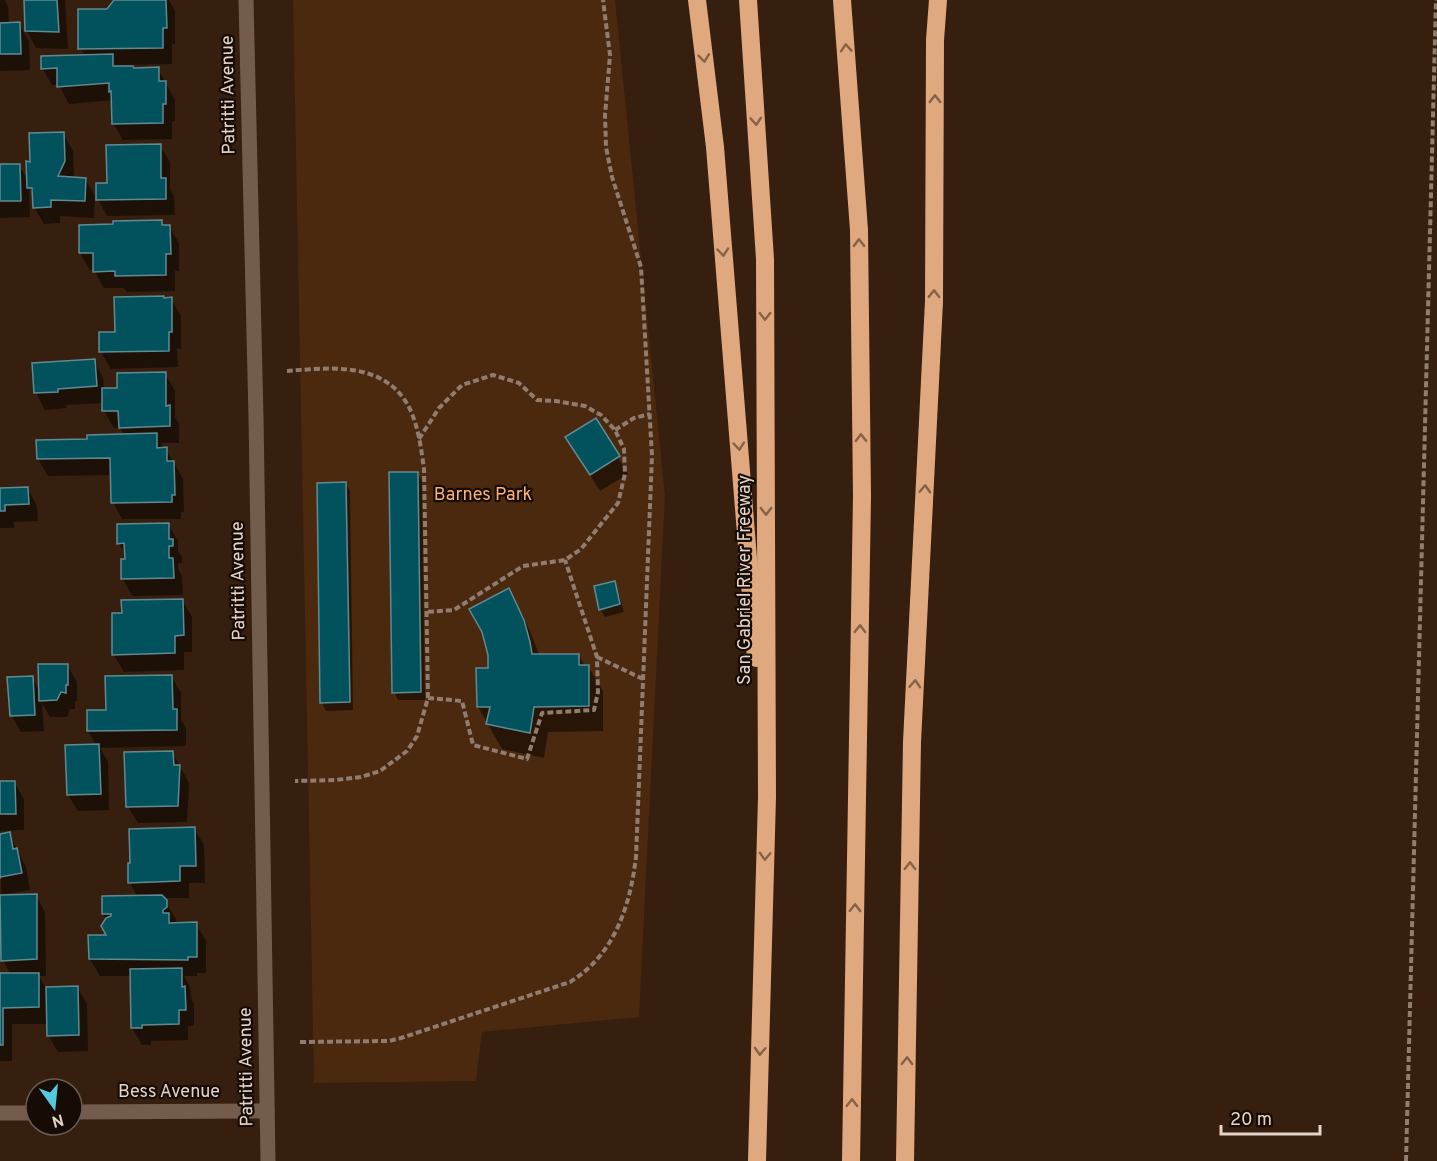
<svg xmlns="http://www.w3.org/2000/svg" width="1437" height="1161" viewBox="0 0 1437 1161" font-family="Overpass,sans-serif">
	<style>
		.green { fill: #4a290e }
		.shadow { fill: #0007 }
		.building { fill: #01525d; stroke: #628a91; stroke-width: 1.5 }
		.lines { fill: none; stroke-linecap: round; stroke-linejoin: round }
		.path { stroke: #907d6f; stroke-width: 4; stroke-dasharray: 6 3; stroke-linecap: butt }
		.minor { stroke: #735c4c; stroke-width: 15 }
		.highway { stroke: #e0a87f; stroke-width: 18 }
		.oneway { stroke: #856248 }
		.labels { text-anchor: middle; dominant-baseline: central; stroke-width: 4.5; stroke-linejoin: round; paint-order: stroke }
		.street-label { font-size: 18px; fill: #e4d4c9; stroke: #160c05 }
		.park-label { font-size: 18px; fill: #feb177; stroke: #160c05 }
	</style>
	<rect width="100%" height="100%" fill="#361f0e"/>
	<polygon class="green" points="293,0 615,0 665,496 639,1017 482,1032 476,1081 314,1083"/>
	<g class="shadow">
		<polygon points="0,0 5,0 8,6 9,24 19,24 29,41 30,70 0,71"/>
		<polygon points="25,0 65,0 68,49 36,48 27,31"/>
		<polygon points="115,0 169,0 175,11 175,44 172,44 172,64 118,65 119,68 158,69 175,100 175,121 172,121 172,139 123,140 113,123 113,100 69,104 59,85 52,85 42,68 85,56 80,48"/>
		<polygon points="63,134 73,151 74,179 85,179 95,196 94,218 60,216 60,223 44,224 34,207 34,196 29,188 30,217 0,218 0,166 19,165 29,182 32,163"/>
		<polygon points="160,145 170,162 170,189 174,197 175,215 107,216 98,199 108,185"/>
		<polygon points="161,222 164,226 169,226 179,243 179,271 175,271 175,291 127,292 124,288 104,288 94,270 90,270 80,253 115,226"/>
		<polygon points="164,299 171,299 181,316 181,349 177,348 178,367 111,369 101,352"/>
		<polygon points="94,361 103,378 104,390 119,390 165,374 175,391 175,417 179,424 179,443 161,443 164,449 166,449 183,479 184,512 181,512 181,519 122,519 113,502 112,475 48,476 38,459 125,435 120,428 114,428 104,411 104,403 66,405 67,408 45,410 36,393"/>
		<polygon points="595,420 628,474 600,491 577,454"/>
		<polygon points="417,473 422,481 425,700 398,700 394,692"/>
		<polygon points="345,483 350,491 353,710 326,711 322,703"/>
		<polygon points="0,489 28,489 37,506 38,521 14,522 14,528 0,528"/>
		<polygon points="168,524 178,541 178,551 182,557 182,563 178,563 178,569 182,576 183,595 132,596 123,579 126,556 119,543"/>
		<polygon points="614,583 618,591 624,612 605,617 600,609"/>
		<polygon points="508,590 523,615 540,656 579,656 585,666 588,666 603,691 603,731 548,732 544,758 502,749 478,707 477,669 490,669"/>
		<polygon points="182,600 192,617 192,652 184,652 184,670 124,672 114,655 124,615"/>
		<polygon points="67,665 77,682 77,701 75,701 75,709 70,709 67,717 50,717 42,703 44,731 21,732 11,715 32,678 40,692"/>
		<polygon points="171,676 181,693 181,720 186,728 186,746 100,748 108,762 109,810 78,811 68,795 97,746 88,731"/>
		<polygon points="172,752 189,783 187,822 138,823 128,807"/>
		<polygon points="14,782 24,799 24,830 0,831 0,783"/>
		<polygon points="194,828 204,845 205,883 189,883 189,898 163,898 176,919 176,925 196,924 206,941 206,973 197,973 197,976 184,976 190,987 191,998 194,1005 194,1026 188,1026 188,1040 151,1041 151,1045 142,1045 132,1028 131,976 100,976 90,959 109,936 107,920 103,914 138,897 129,882"/>
		<polygon points="9,834 26,867 30,890 6,894 6,896 36,895 45,912 46,976 39,976 46,988 77,987 87,1004 88,1051 58,1052 48,1035 48,1024 12,1024 12,1061 0,1061 0,975 11,975 3,960 0,835"/>
	</g>
	<g class="building">
		<polygon points="24,0 57,0 59,32 25,31"/>
		<polygon points="114,0 166,0 167,28 163,28 163,48 78,49 78,9 107,9"/>
		<polygon points="20,22 21,54 0,54 0,23"/>
		<polygon points="113,54 113,66 133,66 134,68 159,67 159,81 166,81 166,104 163,104 163,123 112,124 111,91 109,92 109,83 57,87 57,68 41,69 41,56"/>
		<polygon points="64,132 65,161 58,176 86,178 85,201 51,200 51,207 33,208 32,188 27,188 26,161 30,162 29,133"/>
		<polygon points="161,144 161,178 166,178 166,199 96,200 96,183 107,183 106,145"/>
		<polygon points="0,164 20,164 21,201 0,201"/>
		<polygon points="162,220 162,225 170,225 171,254 166,254 166,275 115,276 115,271 93,272 93,253 79,253 79,225 113,224 113,221"/>
		<polygon points="164,296 164,298 172,297 172,332 169,332 169,351 99,352 99,332 115,332 114,297"/>
		<polygon points="95,359 97,386 58,389 58,392 34,393 32,363"/>
		<polygon points="166,372 166,406 170,405 170,426 119,428 118,411 102,411 102,388 117,388 117,373"/>
		<polygon points="596,418 620,456 590,475 565,437"/>
		<polygon points="157,433 157,448 167,447 167,461 174,461 175,495 172,495 172,502 111,503 110,458 37,459 36,440 87,439 87,435"/>
		<polygon points="389,472 418,472 421,692 392,693"/>
		<polygon points="346,482 350,702 320,703 317,483"/>
		<polygon points="28,487 29,504 5,505 5,511 0,511 0,488"/>
		<polygon points="169,523 169,539 173,539 173,546 169,546 169,558 173,558 174,578 121,579 121,559 125,559 124,543 117,544 117,524"/>
		<polygon points="615,581 620,604 599,610 594,586"/>
		<polygon points="509,588 524,620 530,642 532,654 579,654 579,665 589,665 589,706 534,707 530,733 486,724 490,707 477,707 476,668 488,668 488,655 482,632 469,609"/>
		<polygon points="183,599 184,635 175,636 175,653 112,655 112,613 122,613 121,600"/>
		<polygon points="38,664 68,664 68,685 66,685 66,693 61,692 57,700 39,701"/>
		<polygon points="172,675 173,709 177,709 177,730 87,731 87,710 106,710 105,676"/>
		<polygon points="33,676 35,715 10,716 7,677"/>
		<polygon points="99,744 101,794 67,795 65,745"/>
		<polygon points="173,751 174,765 180,765 178,806 126,807 124,752"/>
		<polygon points="0,781 15,781 16,814 0,814"/>
		<polygon points="195,827 196,866 180,866 180,881 128,883 128,863 130,863 129,829"/>
		<polygon points="10,832 13,849 17,848 22,873 0,877 0,879 0,834"/>
		<polygon points="37,894 37,959 1,961 0,895"/>
		<polygon points="162,895 167,900 167,907 163,910 163,913 169,913 169,923 197,922 197,957 188,957 188,960 89,959 88,935 106,935 101,926 106,918 111,916 111,914 102,914 102,896"/>
		<polygon points="182,968 182,987 185,986 186,1010 179,1010 179,1024 142,1025 142,1028 131,1028 130,969"/>
		<polygon points="0,973 39,973 39,1007 3,1008 3,1045 0,1045"/>
		<polygon points="78,986 79,1035 47,1036 46,987"/>
	</g>
	<g class="lines">
		<g class="path">
			<path d="M 287,371 C 328,368 380,361 406,402 C 418,421 421,448 424,469 L 428,698 L 417,736 L 407,751 L 380,771 L 361,777 L 336,780 L 295,781"/>
			<polyline points="615,430 634,418 650,414"/>
			<polyline points="419,439 439,408 462,385 493,375 519,383 537,400 556,401 585,406 601,415 615,430 624,449 625,474 618,503 581,549 565,560 523,566 454,610 426,612"/>
			<polyline points="597,657 643,679"/>
			<polyline points="428,698 462,701 473,745 527,759 542,713 594,710 598,692 597,657 565,560"/>
			<path d="M 300,1042 L 389,1041 L 401,1038 L 570,982 C 614,955 630,907 636,857 L 652,456 L 641,267 L 612,177 L 606,147 L 605,115 L 610,55 L 603,0"/>
			<polyline points="1406,1161 1436,0"/>
		</g>
		<g class="minor">
			<polyline points="246,0 256,417 268,1161"/>
			<polyline points="72,1112 267,1111"/>
			<polyline points="0,1113 36,1113"/>
		</g>
		<g class="highway">
			<polyline points="697,0 715,147 756,658"/>
			<polyline points="748,0 765,259 767,797 757,1161"/>
			<polyline points="842,0 859,230 862,496 851,1161"/>
			<polyline points="905,1161 912,742 934,301 935,40 938,0"/>
		</g>
	</g>
	<defs><path id="oneway-chevron" d="M-2-3.5L2.5 0L-2 3.5" fill="none" stroke-width="1.6" stroke-linecap="round" stroke-linejoin="round" transform="scale(1.5)"/></defs>
	<g class="oneway">
		<use href="#oneway-chevron" transform="translate(846 48) rotate(-94)"/>
		<use href="#oneway-chevron" transform="translate(704 58) rotate(83)"/>
		<use href="#oneway-chevron" transform="translate(935 99) rotate(-90)"/>
		<use href="#oneway-chevron" transform="translate(756 121) rotate(86)"/>
		<use href="#oneway-chevron" transform="translate(859 243) rotate(-91)"/>
		<use href="#oneway-chevron" transform="translate(723 252) rotate(85)"/>
		<use href="#oneway-chevron" transform="translate(934 294) rotate(-89)"/>
		<use href="#oneway-chevron" transform="translate(765 316) rotate(90)"/>
		<use href="#oneway-chevron" transform="translate(861 438) rotate(-91)"/>
		<use href="#oneway-chevron" transform="translate(739 446) rotate(85)"/>
		<use href="#oneway-chevron" transform="translate(925 489) rotate(-87)"/>
		<use href="#oneway-chevron" transform="translate(766 511) rotate(90)"/>
		<use href="#oneway-chevron" transform="translate(860 629) rotate(-89)"/>
		<use href="#oneway-chevron" transform="translate(915 684) rotate(-87)"/>
		<use href="#oneway-chevron" transform="translate(765 856) rotate(92)"/>
		<use href="#oneway-chevron" transform="translate(910 866) rotate(-89)"/>
		<use href="#oneway-chevron" transform="translate(855 908) rotate(-89)"/>
		<use href="#oneway-chevron" transform="translate(760 1051) rotate(92)"/>
		<use href="#oneway-chevron" transform="translate(907 1061) rotate(-89)"/>
		<use href="#oneway-chevron" transform="translate(852 1103) rotate(-89)"/>
	</g>
	<g class="labels">
		<g class="street-label">
			<text transform="translate(229 95) rotate(-91)">Patritti Avenue</text>
			<text transform="translate(745 580) rotate(-90)">San Gabriel River Freeway</text>
			<text transform="translate(239 581) rotate(-91)">Patritti Avenue</text>
			<text transform="translate(247 1067) rotate(-91)">Patritti Avenue</text>
			<text x="169" y="1092">Bess Avenue</text>
		</g>
		<g class="park-label">
			<text x="483" y="495">Barnes Park</text>
		</g>
	</g>
	<g transform="translate(54 1107) rotate(165)"><circle r="28" fill="#160c05" stroke="#685c53" stroke-width="1.5"/>
	<path d="M0-4.5L10 22L0 15L-10 22Z" fill="#54cadd"/>
	<text y="-9" font-size="16" font-weight="bold" text-anchor="middle" fill="#e4d4c9">N</text>
	</g>
	<path d="M1221 1125v9h99v-9" fill="none" stroke="#e4d4c9" stroke-width="3"/>
	<text x="1230" y="1125" font-size="18" fill="#e4d4c9" stroke="#160c05" stroke-width="4.5" paint-order="stroke">20 m</text>
</svg>
